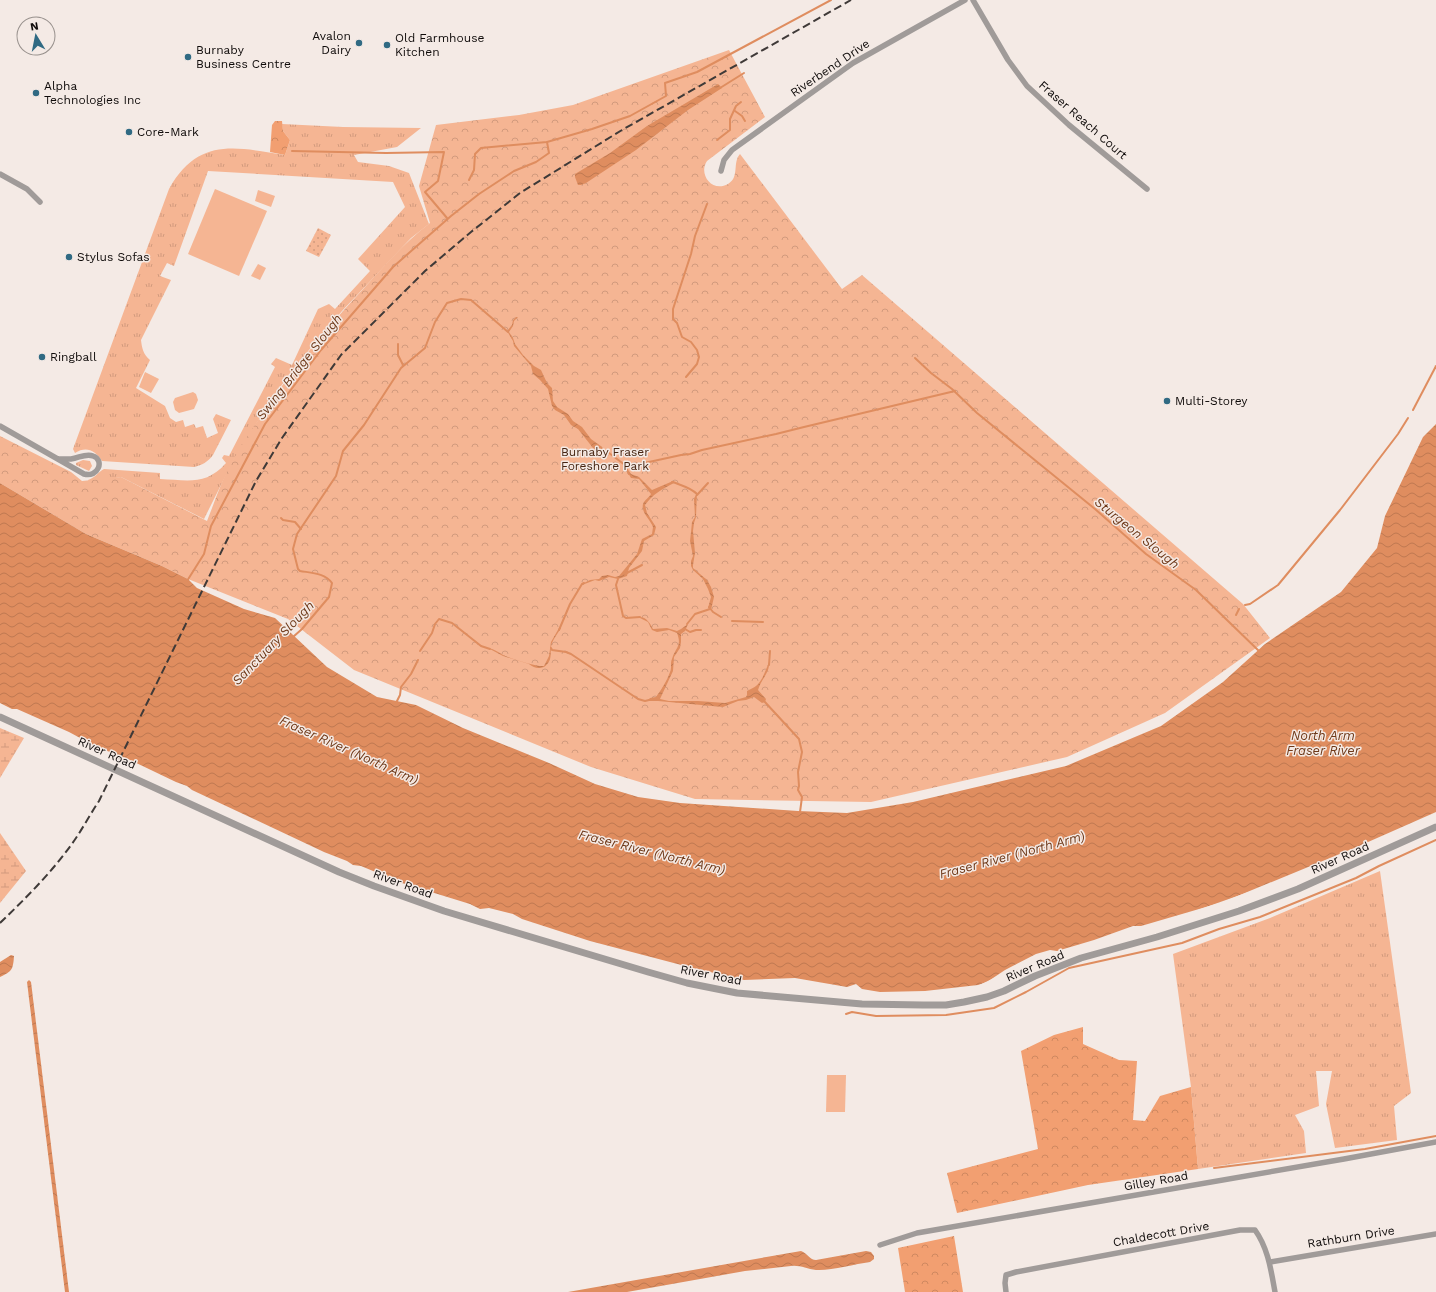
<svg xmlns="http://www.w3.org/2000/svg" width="1436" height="1292" viewBox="0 0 1436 1292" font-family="'Work Sans',sans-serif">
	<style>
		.grass { fill: url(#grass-tufts) }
		.forest { fill: url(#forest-crowns) }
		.wetland { fill: url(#wetland-marsh) }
		.park { fill: url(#park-crowns) }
		.garden { fill: url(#garden-dots) }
		.pitch { fill: #f5b593 }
		.water { fill: url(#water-waves) }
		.pier { fill: #f4eae5 }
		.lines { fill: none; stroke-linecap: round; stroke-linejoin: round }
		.stream { stroke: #df8d5f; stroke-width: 2 }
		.minor { stroke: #a09b99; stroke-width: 5.5 }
		.tertiary { stroke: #a09b99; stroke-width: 7 }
		.rail { stroke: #3f3a38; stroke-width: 2; stroke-dasharray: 8 4; stroke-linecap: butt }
		.poi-dot { fill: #306a83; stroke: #f4eae5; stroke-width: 1.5 }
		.labels { text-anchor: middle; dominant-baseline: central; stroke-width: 3; stroke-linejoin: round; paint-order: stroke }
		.poi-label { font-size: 12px; fill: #0f0b0a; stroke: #f4eae5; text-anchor: start }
		.street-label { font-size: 12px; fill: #0f0b0a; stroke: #f4eae5 }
		.park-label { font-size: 12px; fill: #482613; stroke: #f4eae5 }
		.water-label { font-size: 13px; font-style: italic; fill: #6f3919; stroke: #f4eae5 }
	</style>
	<defs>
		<pattern id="grass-tufts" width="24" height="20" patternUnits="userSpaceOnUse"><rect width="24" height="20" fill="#f5b593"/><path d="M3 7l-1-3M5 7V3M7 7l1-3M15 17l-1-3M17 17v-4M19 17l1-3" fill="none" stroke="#d19a7d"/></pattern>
		<pattern id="forest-crowns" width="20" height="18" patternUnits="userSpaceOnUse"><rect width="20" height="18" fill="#f29f71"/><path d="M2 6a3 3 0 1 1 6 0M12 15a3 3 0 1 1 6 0" fill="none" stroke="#ce8860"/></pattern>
		<pattern id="wetland-marsh" width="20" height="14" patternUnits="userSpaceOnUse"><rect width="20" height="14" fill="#f5b593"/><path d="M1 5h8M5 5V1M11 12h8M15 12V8" fill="none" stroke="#d19a7d"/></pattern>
		<pattern id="park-crowns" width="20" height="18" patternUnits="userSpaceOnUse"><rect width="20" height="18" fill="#f5b593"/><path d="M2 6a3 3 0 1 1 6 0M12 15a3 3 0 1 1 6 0" fill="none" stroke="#d19a7d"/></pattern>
		<pattern id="garden-dots" width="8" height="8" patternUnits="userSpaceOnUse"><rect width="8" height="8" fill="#f5b593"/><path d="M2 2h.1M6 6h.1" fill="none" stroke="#d19a7d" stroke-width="1.8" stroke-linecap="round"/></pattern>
		<pattern id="water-waves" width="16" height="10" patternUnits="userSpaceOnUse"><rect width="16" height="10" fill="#df8d5f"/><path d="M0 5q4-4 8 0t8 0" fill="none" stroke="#be7851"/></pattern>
	</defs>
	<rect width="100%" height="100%" fill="#f4eae5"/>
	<g class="grass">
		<path d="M 282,124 L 343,127 L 421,128 L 397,147 L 354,155 L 358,162 L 389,166 L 409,173 L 429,224 L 411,238 L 342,311 L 309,350 L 274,395 L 233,461 L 204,519 L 121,477 L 89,483 L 88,480 C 95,478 98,472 104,469 L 160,473 L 160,479 C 187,480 206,486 226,463 L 222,458 L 224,455 L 229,456 L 275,367 L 271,364 L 276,358 L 292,365 L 318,309 L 329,304 L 335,309 L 370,271 L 358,259 L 405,207 L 393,182 L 208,171 L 174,266 L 167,263 L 160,276 L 171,280 L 141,340 C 142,348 143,354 150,360 L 136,388 L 165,406 L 170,418 L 176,422 L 183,420 L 185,427 L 194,424 L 196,428 L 203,426 L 207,438 L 218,433 L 213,419 L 216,414 L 231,420 L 213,455 C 208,462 202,465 194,467 L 102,461 C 95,450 86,446 75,453 L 73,449 L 169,189 C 198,137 235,147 285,155 L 290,140 L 283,131 Z"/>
		<polygon points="83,460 90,461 92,466 89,471 76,465 76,463"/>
		<polygon points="1380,871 1411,1093 1394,1106 1397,1140 1335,1148 1326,1104 1332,1071 1316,1071 1319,1106 1295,1115 1304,1131 1306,1153 1198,1169 1191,1087 1173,954 1270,918"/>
	</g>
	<g class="forest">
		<polygon points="275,121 282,121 283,131 290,140 285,155 270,152 272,125"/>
		<polygon points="1083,1027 1083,1044 1119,1060 1137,1061 1133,1120 1145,1121 1160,1096 1191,1087 1198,1169 1088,1185 957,1213 947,1173 1038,1149 1021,1051 1054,1035"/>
		<polygon points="954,1236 963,1292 905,1292 898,1248"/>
	</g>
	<g class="wetland">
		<polygon points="0,728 24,738 0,778"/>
		<polygon points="0,833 26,871 0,903"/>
	</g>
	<path class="park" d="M 729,50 L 765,117 L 707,161 C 698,174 712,193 728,184 C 740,177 732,163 740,154 L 842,289 L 862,275 L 1243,604 L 1270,638 L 1165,713 L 1067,757 L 871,802 L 695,799 L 591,767 L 354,670 L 288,619 L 188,579 L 162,566 L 86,534 L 0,483 L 0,436 L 71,472 L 82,481 L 121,477 L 207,521 C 215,501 222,479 233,460 C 270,397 315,340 365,287 C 386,264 405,242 430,223 L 419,186 L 436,125 L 519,115 L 573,105 Z"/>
	<polygon class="garden" points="318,228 331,235 319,257 306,251"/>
	<g class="pitch">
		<polygon points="215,189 267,211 239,276 188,254"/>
		<polygon points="258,190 275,196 271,207 255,201"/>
		<polygon points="258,264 266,268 260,280 251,276"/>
		<polygon points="145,372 159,379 151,393 139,387"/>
		<polygon points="193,392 196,394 198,400 194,409 179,413 175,410 173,402 175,398"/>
		<polygon points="827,1075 846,1075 845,1112 826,1112"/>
	</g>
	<g class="water">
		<polygon points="718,84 722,88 688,110 636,150 586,183 581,185 578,185 575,177 575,174 610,153 647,126"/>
		<polygon points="516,317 518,317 514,321 513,326 509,332 513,338 515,344 523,355 534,366 541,370 547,383 552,388 553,401 557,407 568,414 573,421 582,427 591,439 602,447 605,452 599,453 593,448 578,429 571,425 564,415 555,410 552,406 548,389 540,380 533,374 531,366 514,346 513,341 507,331 512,325 513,320"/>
		<polygon points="1436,424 1436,815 1322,866 1192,912 1017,967 967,991 909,995 852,992 794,981 746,983 686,972 421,893 340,861 0,706 0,483 86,534 162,566 188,579 197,588 244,609 275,618 327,667 377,697 416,705 463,728 549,763 595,784 638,797 680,803 798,811 847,813 913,802 1066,766 1161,726 1223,682 1265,644 1341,592 1377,548 1385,516 1423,437"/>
		<path d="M 629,471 L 631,474 L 639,477 L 652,490 L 673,481 L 674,483 C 662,489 653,494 645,505 L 647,513 L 656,527 L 654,535 L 644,541 L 642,551 L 629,568 L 627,576 L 618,579 L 609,577 L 599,581 L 595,580 L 582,585 L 582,584 L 590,580 L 599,579 L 602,576 L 608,575 L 615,577 L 619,576 L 637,554 L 642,539 L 652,534 L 653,527 C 650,519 641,513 643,504 C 645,499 649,498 651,494 L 639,479 L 631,478 L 628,473 Z"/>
		<polygon points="697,492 696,517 694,523 693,531 695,553 693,565 693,568 707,580 711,587 714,597 711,610 708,608 711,597 708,589 703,579 693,570 691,566 691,561 693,556 690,541 691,532 692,522 695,517 694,499"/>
		<path d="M 638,617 C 646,616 650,623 653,629 L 667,628 L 677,631 L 681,629 L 688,624 L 685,631 L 681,634 L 681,642 L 680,648 L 674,657 L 673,671 L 660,699 L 669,701 L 698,701 L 725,703 L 746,697 L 747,695 L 747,691 C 750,689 754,688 756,686 C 763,680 766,669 769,662 C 770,673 761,679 758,690 L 766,699 L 765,702 L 762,703 L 754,697 L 746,700 L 738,701 L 723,707 L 658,701 L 647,701 L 650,698 L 656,697 C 661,690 667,681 670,672 C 672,668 670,663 672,659 C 676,647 682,646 677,633 L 669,630 L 657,632 L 652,630 L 648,622 Z"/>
		<path d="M 559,628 L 561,628 C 558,633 554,638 552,643 C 549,652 554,660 544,667 C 538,669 534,668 529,664 L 503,656 L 488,648 C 494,649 498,652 503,655 C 510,658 537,667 544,666 L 549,656 L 551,642 Z"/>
		<path d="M 11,955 L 14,956 C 13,970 12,971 0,977 L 0,962 Z"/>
		<polygon points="29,980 31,982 69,1292 65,1292 27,982"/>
		<path d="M 801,1251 C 807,1253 810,1260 816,1260 L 866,1251 L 871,1252 L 874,1256 L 874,1259 L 870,1262 C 854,1264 831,1271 816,1270 C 807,1269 800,1265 791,1266 L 745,1271 L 627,1292 L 568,1292 Z"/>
	</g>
	<polygon class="pier" points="0,703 12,709 17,709 69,732 97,747 128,759 176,782 187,786 192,790 324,852 347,861 353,865 361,866 402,883 470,904 480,909 489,908 513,914 522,919 590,941 689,967 744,980 795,978 847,987 856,984 862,989 880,992 925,991 978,985 987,982 1005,970 1036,954 1050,950 1057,951 1094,940 1133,926 1141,926 1223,902 1359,846 1436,812 1436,817 1322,868 1192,914 1018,969 968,993 909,997 852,994 793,983 746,985 685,974 544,932 506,919 420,895 339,863 233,816 102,753 48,731 0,708"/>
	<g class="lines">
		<g class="stream">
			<polyline points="720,88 744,73"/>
			<polyline points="735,111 742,116 745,121"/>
			<polyline points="717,140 730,130 730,119 736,106 741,102"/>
			<polyline points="292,151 386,153 444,152 438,181 425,192 447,218"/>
			<polyline points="469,180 474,170 475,154 481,148 547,142 592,129 630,116 666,96 665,83 697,72 831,0"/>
			<polyline points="398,344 398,355 403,365"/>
			<polyline points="915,358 931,373 952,389 977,413 1095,509 1146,554 1196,590 1260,652"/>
			<polyline points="686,377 697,364 699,357 697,350 691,342 682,337 677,323 673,319 673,309 691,254 695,236 707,204"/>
			<polyline points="1413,410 1436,366"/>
			<polyline points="604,451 609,453 625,465 629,474"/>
			<polyline points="626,467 681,455 690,454 702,450 776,434 804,427 955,391"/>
			<path d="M 672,482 L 673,482 C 682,486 690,487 697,494"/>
			<polyline points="697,495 708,483"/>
			<polyline points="281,518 283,520 295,522 301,529"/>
			<polyline points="625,574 642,565"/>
			<polyline points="618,579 616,585 623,616 626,618 640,617"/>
			<polyline points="187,581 204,554 211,526 265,424 321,350 393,267 451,216 479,194 514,171 536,162 549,153 547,142"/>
			<polyline points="1245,605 1250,604 1278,585 1340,510 1398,434 1408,418"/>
			<polyline points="709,607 713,612 721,617"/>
			<polyline points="1236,615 1239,609"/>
			<polyline points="732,621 763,622"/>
			<polyline points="687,624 695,614 710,609"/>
			<polyline points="685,629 690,632 696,630 701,630"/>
			<polyline points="559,630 570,604 582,584 584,583"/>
			<path d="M 293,637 L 302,629 L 329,597 L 332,583 C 325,573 312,573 300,571 L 298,569 L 293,549 L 297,534 L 336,476 L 343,451 L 364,425 L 401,368 L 425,348 L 435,322 L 447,303 L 461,299 L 471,300 L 508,332"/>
			<polyline points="551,648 552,650 566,652 571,654 638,699 645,701 649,700"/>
			<polyline points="420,651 432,633 435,624 439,619 452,623 481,646 490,649"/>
			<polyline points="769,665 770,651"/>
			<polyline points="764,701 799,739 802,752 798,772 799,786 798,790 802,797 800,812"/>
			<polyline points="396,703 400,695 401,687 411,674 418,660"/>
			<polyline points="846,1014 852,1012 876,1016 946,1015 994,1008 1026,992 1069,968 1182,943 1219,929 1260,917 1356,878 1379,866 1436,840"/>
			<polyline points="1214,1168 1365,1149 1436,1136"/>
		</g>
		<g class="minor">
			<polyline points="973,0 1008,60 1027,86 1069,125 1147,189"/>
			<polyline points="721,171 724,160 732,150 853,63 965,0"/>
			<polyline points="0,174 27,189 40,202"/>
			<path d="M 0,426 L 84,474 C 98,478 105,460 93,456 C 86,453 79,458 71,459 C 67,459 63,459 59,459"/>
			<polyline points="880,1245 917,1233 1344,1159 1436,1142"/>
			<polyline points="1270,1262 1436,1234"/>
			<path d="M 1006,1292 L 1005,1283 L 1006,1275 L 1016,1272 L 1240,1230 L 1255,1230 C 1268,1248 1271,1270 1275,1292"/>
		</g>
		<polyline class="tertiary" points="0,717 339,872 374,886 444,911 648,972 687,983 737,993 862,1004 923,1005 946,1005 964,1002 987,997 1004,991 1035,976 1081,958 1157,937 1239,911 1298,889 1436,827"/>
		<path class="rail" d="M 0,923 C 27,897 55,869 76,838 C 84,826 91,813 99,801 L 256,481 L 282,438 L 341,355 L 425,271 L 471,232 L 520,193 L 622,130 L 851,0"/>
	</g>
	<g class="poi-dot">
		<circle cx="359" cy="43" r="4"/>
		<circle cx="387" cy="45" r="4"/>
		<circle cx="188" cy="57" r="4"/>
		<circle cx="36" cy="93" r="4"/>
		<circle cx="129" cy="132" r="4"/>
		<circle cx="69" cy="257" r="4"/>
		<circle cx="42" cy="357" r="4"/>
		<circle cx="1167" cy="401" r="4"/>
	</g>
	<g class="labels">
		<g class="poi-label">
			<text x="351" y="36" text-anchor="end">Avalon<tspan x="351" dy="14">Dairy</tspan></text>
			<text x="395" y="38">Old Farmhouse<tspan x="395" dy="14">Kitchen</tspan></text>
			<text x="196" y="50">Burnaby<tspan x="196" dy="14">Business Centre</tspan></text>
			<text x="44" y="86">Alpha<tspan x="44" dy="14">Technologies Inc</tspan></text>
			<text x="137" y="132">Core-Mark</text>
			<text x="77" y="257">Stylus Sofas</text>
			<text x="50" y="357">Ringball</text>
			<text x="1175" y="401">Multi-Storey</text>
		</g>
		<g class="street-label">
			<text transform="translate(830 68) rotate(-34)">Riverbend Drive</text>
			<text transform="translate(1083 120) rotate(41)">Fraser Reach Court</text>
			<text transform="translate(107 753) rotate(24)">River Road</text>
			<text transform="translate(1340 858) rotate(-24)">River Road</text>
			<text transform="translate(403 884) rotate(20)">River Road</text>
			<text transform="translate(1035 966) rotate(-23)">River Road</text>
			<text transform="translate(711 975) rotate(11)">River Road</text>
			<text transform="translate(1156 1181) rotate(-10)">Gilley Road</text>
			<text transform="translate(1161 1234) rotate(-10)">Chaldecott Drive</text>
			<text transform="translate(1351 1237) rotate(-9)">Rathburn Drive</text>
		</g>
		<g class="park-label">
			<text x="605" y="452">Burnaby Fraser<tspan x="605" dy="14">Foreshore Park</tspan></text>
		</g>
		<g class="water-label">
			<text transform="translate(299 367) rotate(-52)">Swing Bridge Slough</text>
			<text transform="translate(1137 533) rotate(39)">Sturgeon Slough</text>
			<text transform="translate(273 643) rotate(-46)">Sanctuary Slough</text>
			<text x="1323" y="735">North Arm<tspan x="1323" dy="15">Fraser River</tspan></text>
			<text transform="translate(349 750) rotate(24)">Fraser River (North Arm)</text>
			<text transform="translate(652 852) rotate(14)">Fraser River (North Arm)</text>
			<text transform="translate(1012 855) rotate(-15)">Fraser River (North Arm)</text>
		</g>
	</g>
	<g transform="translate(36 36) rotate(350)"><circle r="19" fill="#f4eae5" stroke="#98918d"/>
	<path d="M0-3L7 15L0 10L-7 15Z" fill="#306a83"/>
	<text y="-6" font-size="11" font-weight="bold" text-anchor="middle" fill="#0f0b0a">N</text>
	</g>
</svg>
